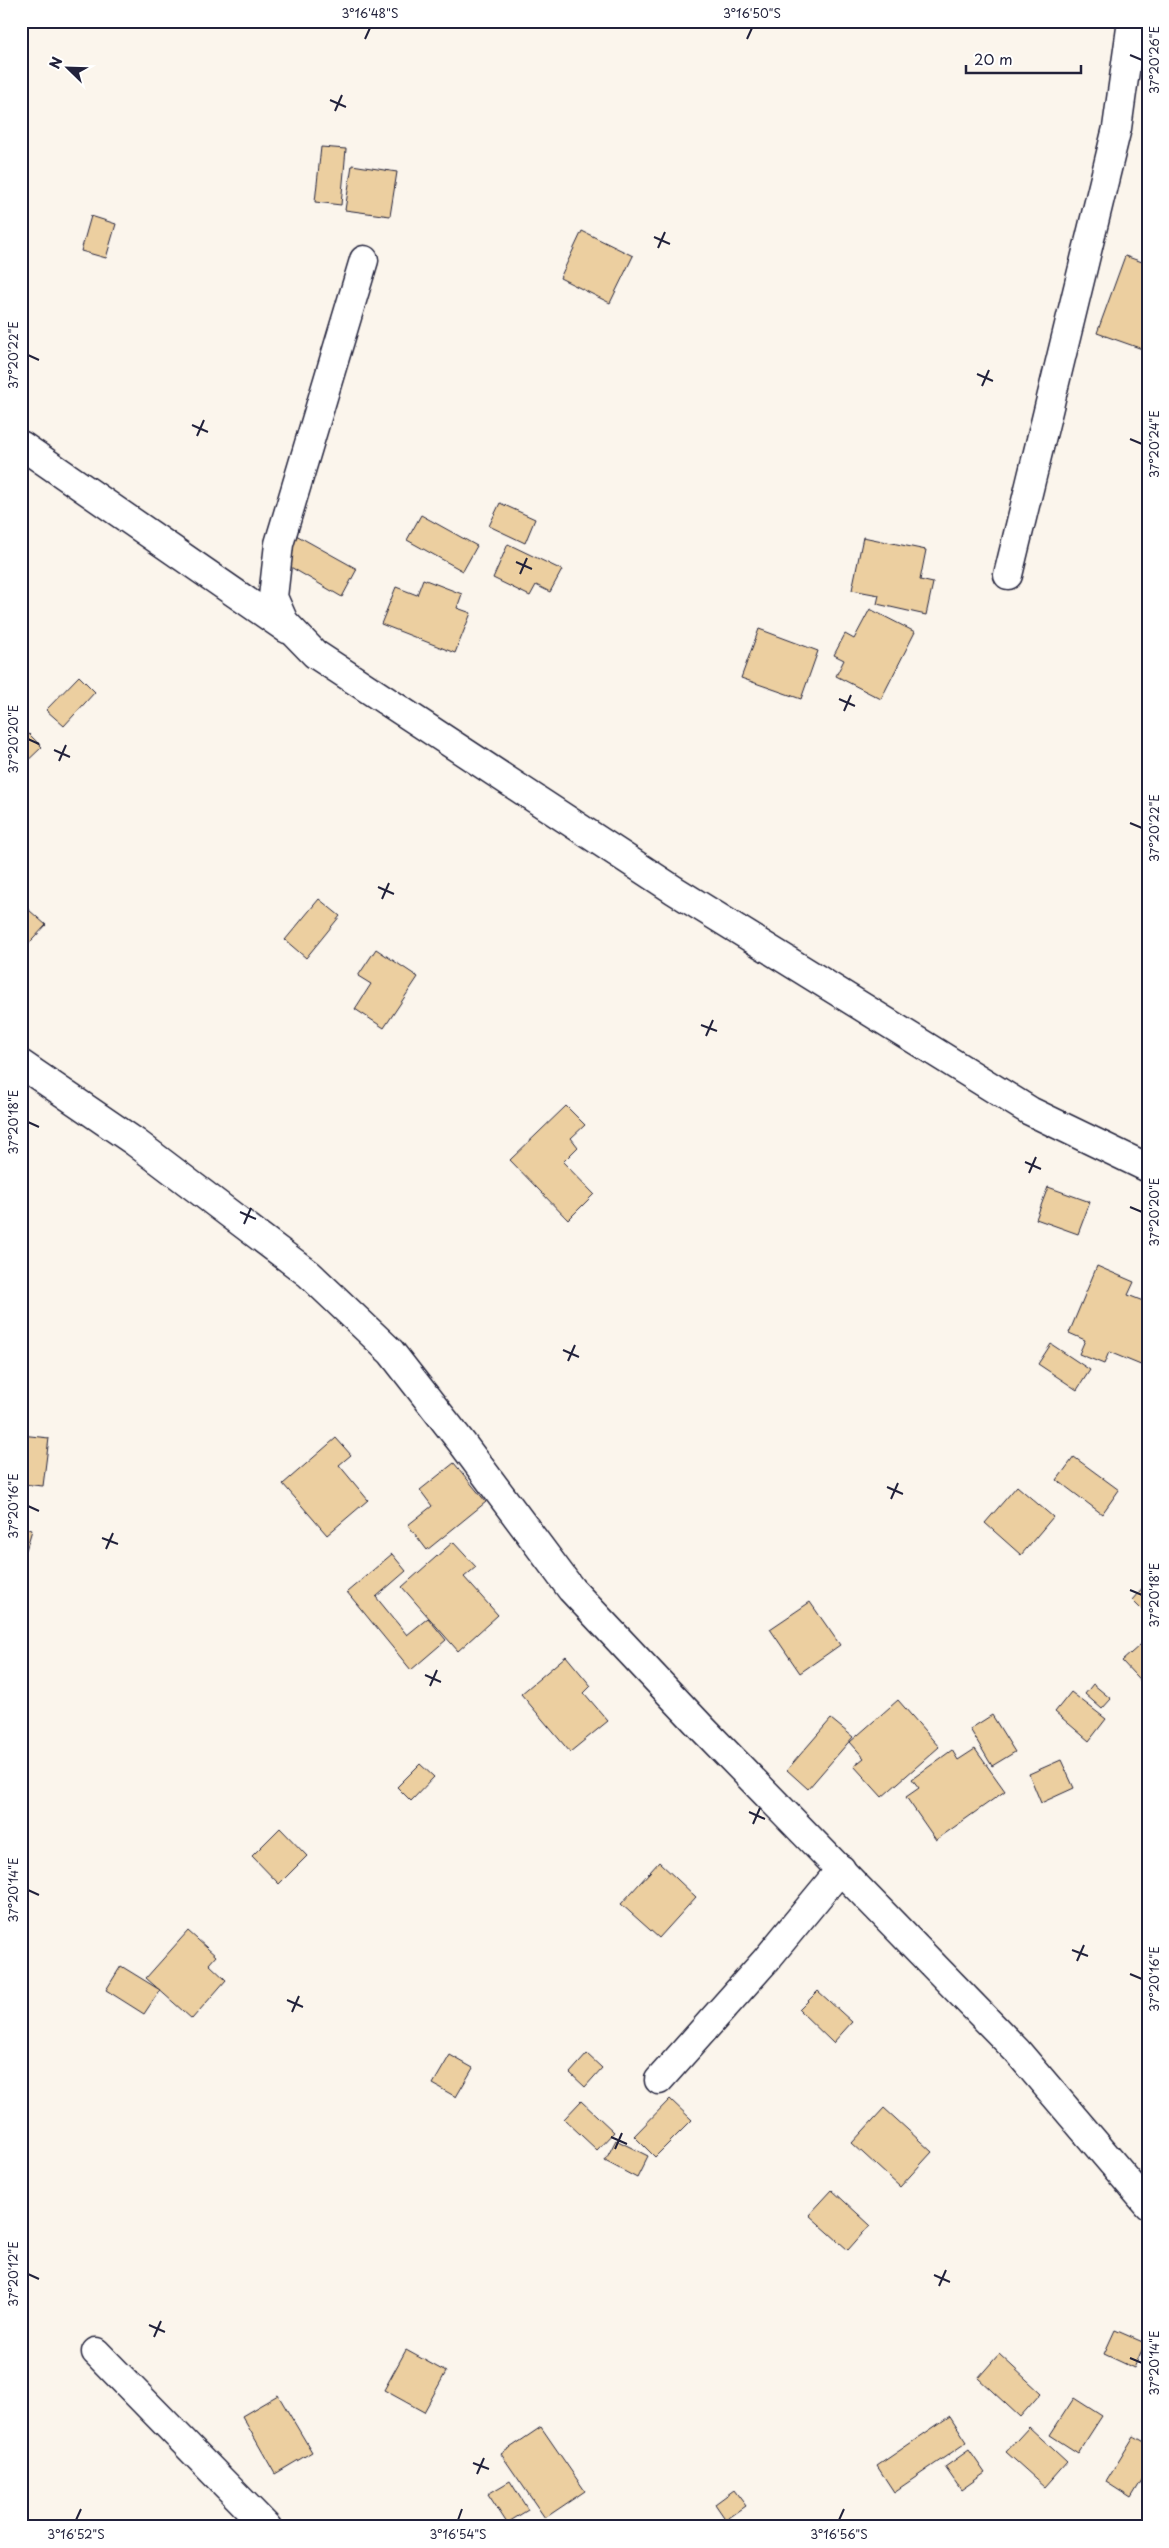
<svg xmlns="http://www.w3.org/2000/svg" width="1169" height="2548" viewBox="0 0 1169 2548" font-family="'Playpen Sans',sans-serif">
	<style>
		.building { fill: #eccfa0; stroke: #22223b }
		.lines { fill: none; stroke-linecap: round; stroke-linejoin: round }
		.minor-casing { stroke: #22223b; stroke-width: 31 }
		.minor { stroke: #fff; stroke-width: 28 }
		.ticks { fill: none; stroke: #22223b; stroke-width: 2 }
		.neatline { fill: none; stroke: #22223b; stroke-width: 2 }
		.ticks-label { font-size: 12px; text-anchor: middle; fill: #22223b }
	</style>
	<rect width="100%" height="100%" fill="#fbf5ec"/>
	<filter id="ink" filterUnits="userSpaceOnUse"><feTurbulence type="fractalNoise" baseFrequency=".02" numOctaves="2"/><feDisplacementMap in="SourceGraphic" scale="10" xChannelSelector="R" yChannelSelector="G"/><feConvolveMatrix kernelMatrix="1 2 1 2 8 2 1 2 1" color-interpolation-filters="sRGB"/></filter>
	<g filter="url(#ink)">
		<g class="building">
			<polygon points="321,147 346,149 341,205 315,202"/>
			<polygon points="352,165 397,172 390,216 345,210"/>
			<polygon points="91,216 116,224 106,258 81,251"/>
			<polygon points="582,231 633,256 610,303 560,278"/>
			<polygon points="1125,256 1148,264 1148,351 1097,333"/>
			<polygon points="500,503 535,519 525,543 489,526"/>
			<polygon points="421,515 477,546 463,571 407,540"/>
			<polygon points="296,535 357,569 342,597 282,562"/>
			<polygon points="863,537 926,550 920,580 933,583 926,615 877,604 879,595 852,590"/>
			<polygon points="508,544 562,570 550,592 536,585 530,596 493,578"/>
			<polygon points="423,579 462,594 457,608 471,613 455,653 381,624 396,587 417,595"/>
			<polygon points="870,609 915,632 881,699 836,676 844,660 834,655 845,634 854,639"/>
			<polygon points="759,629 818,651 801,699 741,678"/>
			<polygon points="79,676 95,692 64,726 46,710"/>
			<polygon points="21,726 42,747 21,767"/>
			<polygon points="319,899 340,916 306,958 285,940"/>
			<polygon points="21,903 46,925 21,952"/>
			<polygon points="376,949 418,977 384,1028 355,1009 371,984 358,976"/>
			<polygon points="566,1106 585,1125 571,1138 578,1147 563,1162 594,1194 568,1220 510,1160"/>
			<polygon points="1048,1187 1090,1202 1078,1234 1036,1219"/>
			<polygon points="1097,1266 1134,1282 1128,1295 1148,1303 1148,1368 1109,1352 1104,1364 1079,1354 1085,1340 1069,1333"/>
			<polygon points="1051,1344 1090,1370 1077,1390 1038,1364"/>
			<polygon points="21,1435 49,1438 43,1486 22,1484 25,1462 21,1462"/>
			<polygon points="336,1438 351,1455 339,1465 368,1500 327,1535 283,1484"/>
			<polygon points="1074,1457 1119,1490 1102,1514 1057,1480"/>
			<polygon points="454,1463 486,1502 427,1550 408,1525 432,1506 420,1490"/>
			<polygon points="1017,1486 1053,1517 1021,1555 985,1523"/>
			<polygon points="21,1527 32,1530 26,1550 21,1548"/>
			<polygon points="453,1542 476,1567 464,1577 498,1615 458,1651 402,1587"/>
			<polygon points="392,1554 406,1571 376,1597 407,1635 428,1618 446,1640 411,1670 347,1592"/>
			<polygon points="1145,1585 1148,1588 1148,1616 1132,1600"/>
			<polygon points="810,1602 840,1645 800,1673 770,1629"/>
			<polygon points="1148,1638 1148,1689 1122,1661"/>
			<polygon points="566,1656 591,1686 584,1693 608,1721 570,1752 521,1694"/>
			<polygon points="1093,1684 1111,1699 1102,1709 1085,1694"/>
			<polygon points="1071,1692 1106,1719 1089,1741 1055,1712"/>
			<polygon points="898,1700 939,1747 882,1797 854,1766 864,1758 850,1742"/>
			<polygon points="992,1715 1015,1752 992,1766 970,1729"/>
			<polygon points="831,1719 853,1737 808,1789 787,1770"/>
			<polygon points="975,1749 1005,1791 936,1840 906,1797 919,1788 912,1779 952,1750 958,1760"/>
			<polygon points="1061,1760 1074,1788 1041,1803 1029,1774"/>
			<polygon points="420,1764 434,1777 411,1801 397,1787"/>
			<polygon points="280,1828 307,1856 279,1884 252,1856"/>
			<polygon points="659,1862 696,1897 659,1938 621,1904"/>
			<polygon points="188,1931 216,1956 209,1964 226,1980 192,2019 146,1978"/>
			<polygon points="121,1966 160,1990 144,2014 106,1990"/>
			<polygon points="818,1991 852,2022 833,2043 799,2010"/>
			<polygon points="587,2054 602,2068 585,2087 570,2073"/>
			<polygon points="450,2055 473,2068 456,2097 433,2084"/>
			<polygon points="670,2099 692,2120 655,2157 634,2136"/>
			<polygon points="581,2101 614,2132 597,2150 564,2119"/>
			<polygon points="884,2108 932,2152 900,2187 852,2143"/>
			<polygon points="616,2140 648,2156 637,2178 605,2161"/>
			<polygon points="832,2190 870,2225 848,2250 809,2215"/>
			<polygon points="1115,2330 1145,2343 1134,2368 1104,2354"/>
			<polygon points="406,2350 446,2372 424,2412 384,2390"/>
			<polygon points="999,2354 1041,2393 1020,2417 978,2378"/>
			<polygon points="278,2395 312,2452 275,2474 242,2416"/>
			<polygon points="1074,2398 1102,2416 1078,2453 1050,2435"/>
			<polygon points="950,2416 967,2442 894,2492 877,2466"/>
			<polygon points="541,2427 585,2491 545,2518 501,2454"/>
			<polygon points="1029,2427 1067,2462 1045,2487 1006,2452"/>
			<polygon points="1134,2436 1148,2444 1148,2470 1131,2498 1106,2482"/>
			<polygon points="969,2450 985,2473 961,2490 945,2467"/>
			<polygon points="510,2481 528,2510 507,2523 488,2494"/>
			<polygon points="734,2490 746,2506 726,2520 715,2504"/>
		</g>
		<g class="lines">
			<g class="minor-casing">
				<g id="minor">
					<polyline points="364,260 279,544 273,597 284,622 315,654 674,890 1030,1111 1148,1168"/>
					<polyline points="21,445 287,629"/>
					<polyline points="1008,575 1117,128 1132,21"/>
					<polyline points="21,1064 135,1142 309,1274 391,1352 462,1443 571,1589 704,1730 1017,2051 1148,2205"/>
					<polyline points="659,2080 766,1960 841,1869"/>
					<polyline points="96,2352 267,2527"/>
				</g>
			</g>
			<use href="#minor" class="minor"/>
		</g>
	</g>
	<path class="ticks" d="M 365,39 L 370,28M 747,39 L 752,28M 1130,55 L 1142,60M 330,100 L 346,107M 335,111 L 342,95M 654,237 L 670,244M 658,248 L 665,232M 28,355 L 39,360M 977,374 L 993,381M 982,386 L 989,370M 192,425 L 208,432M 197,436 L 204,420M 1130,439 L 1142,444M 516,562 L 532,569M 520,574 L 527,558M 839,699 L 855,706M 844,711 L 851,695M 28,739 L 39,744M 54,750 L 70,757M 59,761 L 66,745M 1130,823 L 1142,828M 378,887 L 394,894M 382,899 L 389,883M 701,1025 L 717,1031M 706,1036 L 713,1020M 28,1122 L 39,1127M 1025,1162 L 1041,1169M 1029,1173 L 1036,1157M 1130,1207 L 1142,1212M 240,1212 L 256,1219M 244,1224 L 251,1208M 563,1350 L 579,1357M 568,1361 L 575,1345M 887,1487 L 903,1494M 891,1499 L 898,1483M 28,1506 L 39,1511M 102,1538 L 118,1544M 106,1549 L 113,1533M 1130,1590 L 1142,1595M 425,1675 L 441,1682M 430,1686 L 437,1670M 749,1812 L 765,1819M 753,1824 L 760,1808M 28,1890 L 39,1895M 1072,1950 L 1088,1956M 1077,1961 L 1084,1945M 1130,1974 L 1142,1979M 287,2000 L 303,2007M 292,2012 L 299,1996M 611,2137 L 627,2144M 615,2149 L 622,2133M 28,2274 L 39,2279M 934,2275 L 950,2282M 939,2286 L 946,2270M 149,2325 L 165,2332M 154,2337 L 161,2321M 1130,2358 L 1142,2363M 473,2463 L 489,2469M 477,2474 L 484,2458M 76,2520 L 81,2509M 458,2520 L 462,2509M 839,2520 L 844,2509"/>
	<rect width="1169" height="2548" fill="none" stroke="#fff" stroke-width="55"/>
	<g transform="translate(68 68) rotate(293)" stroke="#ffffff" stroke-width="4" paint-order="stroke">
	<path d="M0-4L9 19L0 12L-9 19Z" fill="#22223b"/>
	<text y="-8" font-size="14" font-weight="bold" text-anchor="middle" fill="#22223b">N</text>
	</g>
	<path d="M966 65v8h115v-8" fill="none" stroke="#22223b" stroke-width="2.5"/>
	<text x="974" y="65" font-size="15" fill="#22223b" stroke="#ffffff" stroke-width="4" paint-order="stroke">20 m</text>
	<rect x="28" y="28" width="1114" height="2492" class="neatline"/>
	<g class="ticks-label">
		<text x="370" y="18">3°16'48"S</text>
		<text x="752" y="18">3°16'50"S</text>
		<text transform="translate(1155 60) rotate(-90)" y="4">37°20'26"E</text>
		<text transform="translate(14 355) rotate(-90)" y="4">37°20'22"E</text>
		<text transform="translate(1155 444) rotate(-90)" y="4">37°20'24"E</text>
		<text transform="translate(14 739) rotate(-90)" y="4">37°20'20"E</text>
		<text transform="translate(1155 828) rotate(-90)" y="4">37°20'22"E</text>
		<text transform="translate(14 1122) rotate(-90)" y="4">37°20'18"E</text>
		<text transform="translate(1155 1212) rotate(-90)" y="4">37°20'20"E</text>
		<text transform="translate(14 1506) rotate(-90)" y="4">37°20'16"E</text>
		<text transform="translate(1155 1595) rotate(-90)" y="4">37°20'18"E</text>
		<text transform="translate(14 1890) rotate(-90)" y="4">37°20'14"E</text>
		<text transform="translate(1155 1979) rotate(-90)" y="4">37°20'16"E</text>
		<text transform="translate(14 2274) rotate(-90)" y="4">37°20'12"E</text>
		<text transform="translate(1155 2363) rotate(-90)" y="4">37°20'14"E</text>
		<text x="76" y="2539">3°16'52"S</text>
		<text x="458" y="2539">3°16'54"S</text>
		<text x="839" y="2539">3°16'56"S</text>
	</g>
</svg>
